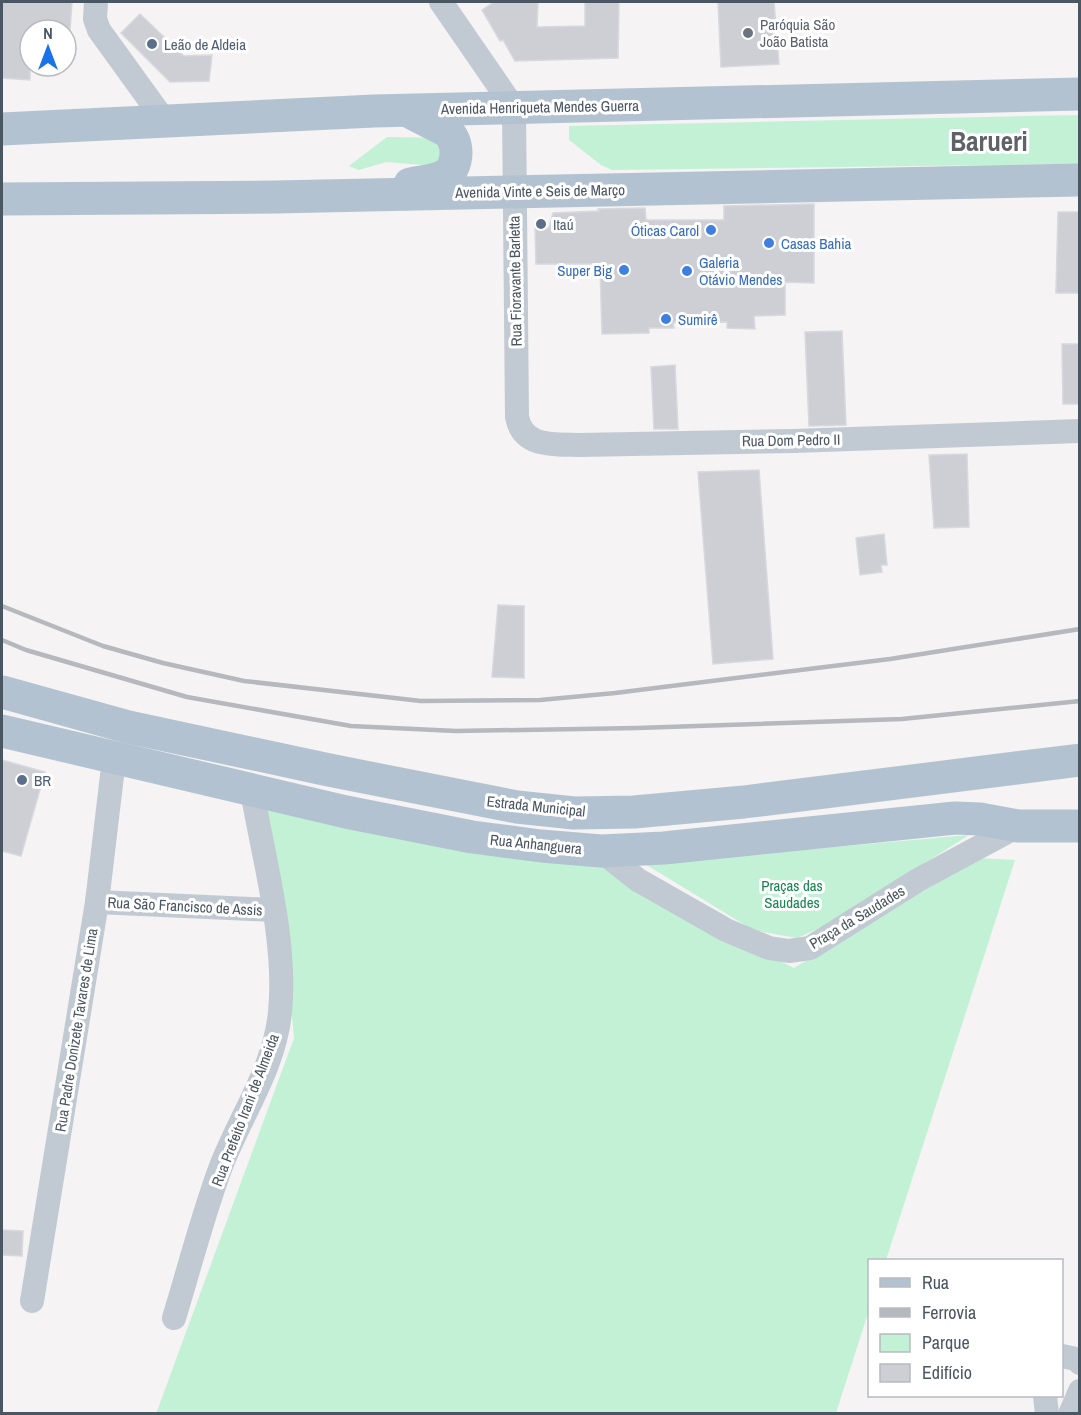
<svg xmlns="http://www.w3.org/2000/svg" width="1081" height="1415" viewBox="0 0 1081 1415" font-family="'Archivo Narrow',sans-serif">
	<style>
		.green { fill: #c3f1d5 }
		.building { fill: #cdcfd5; stroke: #d7d9de; stroke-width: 1.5 }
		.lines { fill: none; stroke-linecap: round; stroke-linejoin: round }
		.street { stroke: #c1cad2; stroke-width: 24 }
		.primary { stroke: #b3c2d1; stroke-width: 33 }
		.rail { stroke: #b5b8bd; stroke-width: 4.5 }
		.worship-dot { fill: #6b7280; stroke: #fff; stroke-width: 2 }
		.service-dot { fill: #5c6f8a; stroke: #fff; stroke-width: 2 }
		.shop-dot { fill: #3f7fe0; stroke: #fff; stroke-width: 2 }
		.labels { text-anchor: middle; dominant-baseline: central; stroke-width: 6; stroke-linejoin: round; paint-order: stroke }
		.worship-label { font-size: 15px; fill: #5b616d; stroke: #fff; text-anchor: start }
		.service-label { font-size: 15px; fill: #4e5e75; stroke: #fff; text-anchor: start }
		.street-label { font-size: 15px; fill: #4a5661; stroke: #fff }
		.shop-label { font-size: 15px; fill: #366cbe; stroke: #fff; text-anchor: start }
		.park-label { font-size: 15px; fill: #17864f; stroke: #fff }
		.town-label { font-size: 27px; font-weight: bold; fill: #5f6368; stroke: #fff }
	</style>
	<rect width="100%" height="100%" fill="#f5f3f3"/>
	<g class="green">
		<polygon points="1079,115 1079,164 612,170 601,165 569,140 569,126"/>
		<polygon points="387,137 449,138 437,166 386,162 359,170 349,166"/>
		<polygon points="261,802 596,861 645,894 794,968 977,858 1015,860 886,1260 870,1260 869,1310 836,1413 156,1414 294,1038 281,899"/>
		<polygon points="969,835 829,924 797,938 753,930 645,864"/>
	</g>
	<g class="building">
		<polygon points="2,2 72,2 70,30 30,30 30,80 2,78"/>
		<polygon points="494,2 538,2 537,27 585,26 585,2 619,2 618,58 515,61 503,40 500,41 482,10"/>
		<polygon points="718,2 774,2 779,64 721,67"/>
		<polygon points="140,14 184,56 212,55 209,81 170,82 121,33"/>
		<polygon points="814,204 814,283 785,282 785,315 754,316 755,329 727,328 727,322 673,323 674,328 649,328 649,333 602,334 600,264 536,264 535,228 549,228 553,213 599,211 598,209 645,208 646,220 724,220 724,206"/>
		<polygon points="1058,212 1080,212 1080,293 1056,293"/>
		<polygon points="842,331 846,425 809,426 805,332"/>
		<polygon points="1062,344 1080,344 1080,404 1063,404"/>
		<polygon points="675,365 678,429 654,429 651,367"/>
		<polygon points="967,454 969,527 934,528 929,455"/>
		<polygon points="759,470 773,659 713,664 698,472"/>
		<polygon points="884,534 887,565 881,565 882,572 860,575 856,538"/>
		<polygon points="498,605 524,606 524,678 492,677"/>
		<polygon points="2,760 45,772 21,856 2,851"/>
		<polygon points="2,1230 23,1231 22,1256 2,1255"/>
	</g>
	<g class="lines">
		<g class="street">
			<polyline points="96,2 95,19 99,30 164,120"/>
			<path d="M 441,2 L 514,108 L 517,417 C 523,448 554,444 580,445 L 793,441 L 1080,431"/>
			<polyline points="601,851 638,880 726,930 769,948 789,951 810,948 918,880 1018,826"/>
			<polyline points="97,902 274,910"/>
			<polyline points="32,1301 97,902 114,759"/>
			<path d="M 174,1318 C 189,1269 202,1218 220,1169 C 239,1118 275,1068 280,1012 C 287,942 264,860 252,791"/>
			<polyline points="1062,1356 1076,1359 1080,1363"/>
			<polyline points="1045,1396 1047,1414"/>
			<polyline points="1070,1414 1080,1391"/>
		</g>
		<g class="primary">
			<path d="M 408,111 L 447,131 C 453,137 456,143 456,153 C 455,182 432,179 410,184"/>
			<polyline points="2,129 374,111 1080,94"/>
			<polyline points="2,199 275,197 1080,180"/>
			<polyline points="2,692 128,727 329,770 517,807 574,813 634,812 744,802 1080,760"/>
			<polyline points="2,731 346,812 472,837 541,846 601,851 664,848 955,818 980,819 1018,826 1080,826"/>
		</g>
		<g class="rail">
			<polyline points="2,606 103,646 163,663 244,681 421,701 540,700 615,693 890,659 1080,629"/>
			<polyline points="2,640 26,650 187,697 351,726 456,731 637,728 902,719 1080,701"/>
		</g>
	</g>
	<circle class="worship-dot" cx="748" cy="33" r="6"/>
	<g class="service-dot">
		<circle cx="152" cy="44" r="6"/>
		<circle cx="541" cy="224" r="6"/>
		<circle cx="22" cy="780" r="6"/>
	</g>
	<g class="shop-dot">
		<circle cx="711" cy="230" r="6"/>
		<circle cx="769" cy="243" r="6"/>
		<circle cx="624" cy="270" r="6"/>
		<circle cx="687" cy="271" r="6"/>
		<circle cx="666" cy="319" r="6"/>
	</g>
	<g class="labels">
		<g class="worship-label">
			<text x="760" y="24">Paróquia São<tspan x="760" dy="17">João Batista</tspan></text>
		</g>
		<g class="service-label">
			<text x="164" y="44">Leão de Aldeia</text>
			<text x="553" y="224">Itaú</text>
			<text x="34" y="780">BR</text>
		</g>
		<g class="street-label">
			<text transform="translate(540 107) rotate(-1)">Avenida Henriqueta Mendes Guerra</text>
			<text transform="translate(540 191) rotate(-1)">Avenida Vinte e Seis de Março</text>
			<text transform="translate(515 281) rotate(-91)">Rua Fioravante Barletta</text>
			<text transform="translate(791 440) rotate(-1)">Rua Dom Pedro II</text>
			<text transform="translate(536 806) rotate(6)">Estrada Municipal</text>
			<text transform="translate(536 844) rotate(6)">Rua Anhanguera</text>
			<text transform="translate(185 906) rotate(3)">Rua São Francisco de Assis</text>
			<text transform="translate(857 917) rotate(-31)">Praça da Saudades</text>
			<text transform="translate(76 1030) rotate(-81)">Rua Padre Donizete Tavares de Lima</text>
			<text transform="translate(245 1110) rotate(-69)">Rua Prefeito Irani de Almeida</text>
		</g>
		<g class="shop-label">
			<text x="699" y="230" text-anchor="end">Óticas Carol</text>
			<text x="781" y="243">Casas Bahia</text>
			<text x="699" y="262">Galeria<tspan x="699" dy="17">Otávio Mendes</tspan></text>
			<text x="612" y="270" text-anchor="end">Super Big</text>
			<text x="678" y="319">Sumirê</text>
		</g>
		<g class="park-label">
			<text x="792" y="885">Praças das<tspan x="792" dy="17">Saudades</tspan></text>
		</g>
		<g class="town-label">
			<text x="989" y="141">Barueri</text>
		</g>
	</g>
	<rect width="1081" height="1415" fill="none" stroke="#4a5661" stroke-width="6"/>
	<rect x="868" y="1259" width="195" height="138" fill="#ffffff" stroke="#b7bbc0" stroke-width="1.5"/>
	<rect x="880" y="1278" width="30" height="9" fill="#b3c2d1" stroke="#b7bbc0" stroke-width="1.5"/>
	<text x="922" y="1289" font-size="18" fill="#4a5661">Rua</text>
	<rect x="880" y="1308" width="30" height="9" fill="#b5b8bd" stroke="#b7bbc0" stroke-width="1.5"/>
	<text x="922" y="1319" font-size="18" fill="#4a5661">Ferrovia</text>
	<rect x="880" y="1334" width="30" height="18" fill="#c3f1d5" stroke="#b7bbc0" stroke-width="1.5"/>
	<text x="922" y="1349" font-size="18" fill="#4a5661">Parque</text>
	<rect x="880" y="1364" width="30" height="18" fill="#cdcfd5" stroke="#b7bbc0" stroke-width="1.5"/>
	<text x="922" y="1379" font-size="18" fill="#4a5661">Edifício</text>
	<g transform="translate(48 48)"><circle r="28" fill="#ffffff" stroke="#b7bbc0" stroke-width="1.5"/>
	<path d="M0-4.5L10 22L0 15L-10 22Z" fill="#1a73e8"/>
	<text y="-9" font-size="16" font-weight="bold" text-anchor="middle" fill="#4a5661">N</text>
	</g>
</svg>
